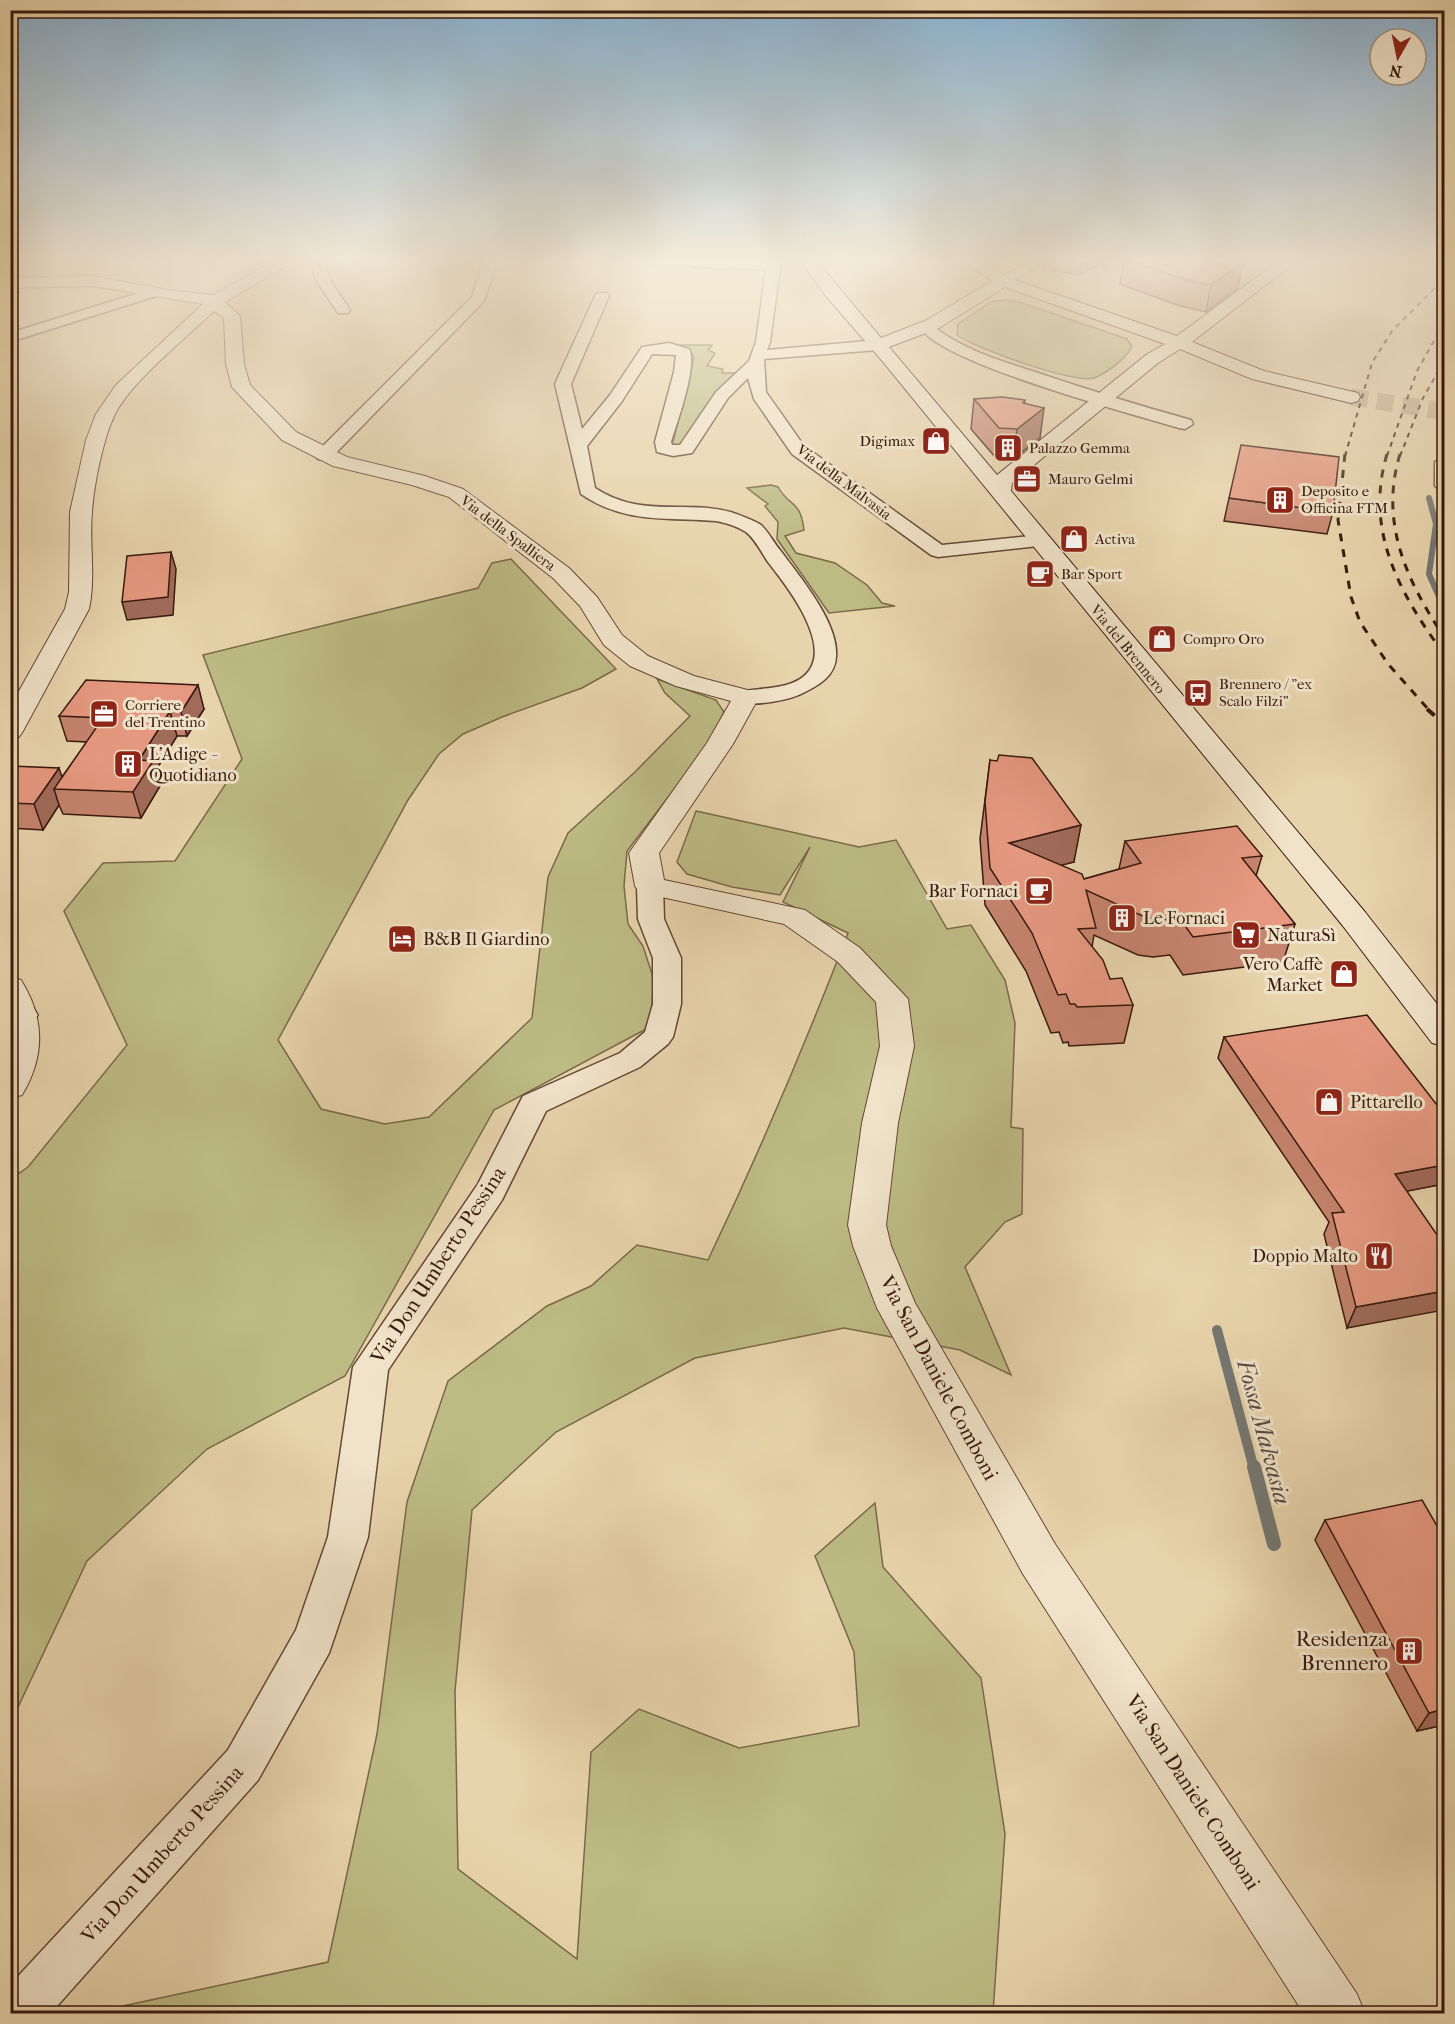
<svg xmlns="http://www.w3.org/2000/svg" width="1455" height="2024" viewBox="0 0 1455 2024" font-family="'IM FELL French Canon',serif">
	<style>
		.green { fill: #bdbb84; stroke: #7a6a49; stroke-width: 1.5 }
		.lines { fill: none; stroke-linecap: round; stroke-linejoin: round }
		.stream-far2 { stroke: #747773; stroke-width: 6 }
		.stream-far1 { stroke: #747773; stroke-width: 10 }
		.stream { stroke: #747773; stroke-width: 14 }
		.secondary-tunnel { stroke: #c5af8c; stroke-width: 17; stroke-dasharray: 17 9; stroke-linecap: butt }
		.minor-casing { stroke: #644836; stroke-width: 3 }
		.tertiary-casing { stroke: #644836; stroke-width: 2 }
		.secondary-casing { stroke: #38190e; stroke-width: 2 }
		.minor { fill: #f0e3c9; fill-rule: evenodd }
		.tertiary { fill: #f0e3c9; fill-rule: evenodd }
		.secondary { fill: #f0e3c9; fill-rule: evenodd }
		.rail-far2 { stroke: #38190e; stroke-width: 2; stroke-dasharray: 5 5; stroke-linecap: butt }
		.rail-far1 { stroke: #38190e; stroke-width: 3; stroke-dasharray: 8 8; stroke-linecap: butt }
		.rail { stroke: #38190e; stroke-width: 4; stroke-dasharray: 10 10; stroke-linecap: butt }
		.wall { fill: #c6846e; stroke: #38190e; stroke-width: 1.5 }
		.shaded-wall { fill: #a16b5a; stroke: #38190e; stroke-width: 1.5 }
		.building { fill: #e69980; stroke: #38190e; stroke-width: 1.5 }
		.labels { text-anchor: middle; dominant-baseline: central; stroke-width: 6; stroke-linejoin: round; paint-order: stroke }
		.far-poi-label { font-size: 15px; fill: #38190e; stroke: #f0e3c9; text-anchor: start }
		.far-street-label { font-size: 15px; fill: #38190e; stroke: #f0e3c9 }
		.poi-label { font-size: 18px; fill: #38190e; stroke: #f0e3c9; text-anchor: start }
		.near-street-label { font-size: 21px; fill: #38190e; stroke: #f0e3c9 }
		.near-poi-label { font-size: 21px; fill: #38190e; stroke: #f0e3c9; text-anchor: end }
		.near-water-label { font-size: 24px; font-style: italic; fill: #564840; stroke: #f0e3c9 }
	</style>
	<rect width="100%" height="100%" fill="#e8d4ac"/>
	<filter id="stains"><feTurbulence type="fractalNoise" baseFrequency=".00333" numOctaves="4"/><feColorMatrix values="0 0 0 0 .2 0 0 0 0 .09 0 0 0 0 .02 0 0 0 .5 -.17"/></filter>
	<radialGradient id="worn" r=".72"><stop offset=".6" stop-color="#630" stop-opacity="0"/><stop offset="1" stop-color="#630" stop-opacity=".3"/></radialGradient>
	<g class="green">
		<path d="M 1006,300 L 1019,302 L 1127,339 L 1132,346 C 1127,358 1107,373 1094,378 C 1075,384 974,348 957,335 L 958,324 L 991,302 Z"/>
		<polygon points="681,345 712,345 708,350 715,353 707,366 723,369 722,373 736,373 709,403 680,447 672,446 694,358 692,353"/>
		<path d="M 771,485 L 778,487 C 790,508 800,499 804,530 L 785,536 L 796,553 L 835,563 L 867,585 L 882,603 L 895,606 L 829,613 L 777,539 L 778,522 L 765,506 L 768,504 L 747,488 Z"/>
		<polygon points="511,559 616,669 582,688 502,717 463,734 439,754 408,800 278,1040 321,1109 385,1124 429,1117 532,1018 548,877 568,833 635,772 690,716 665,693 657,679 716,700 724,712 708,745 627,851 624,886 628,924 643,946 654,980 650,1027 494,1110 345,1376 207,1449 87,1561 11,1722 11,1179 28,1167 127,1045 64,911 103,863 175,861 242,759 203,655 478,588 492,563"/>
		<path d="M 696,811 L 859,847 L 896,840 L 947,929 L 971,925 L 1005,980 L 1015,1023 L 1011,1127 L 1023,1129 L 1022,1214 L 1005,1222 L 965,1267 L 1011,1375 L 960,1350 L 844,1328 L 695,1358 L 556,1432 L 472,1510 L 455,1691 L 458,1869 L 577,1959 L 591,1752 L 639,1709 L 739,1748 L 859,1726 L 854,1652 L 815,1556 L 875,1503 L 883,1567 L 981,1678 L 1005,1834 L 993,2013 L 120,2014 L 123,2006 L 328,1962 L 377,1734 L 407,1502 L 448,1381 L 547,1306 L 591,1286 L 637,1245 L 708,1260 C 759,1153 805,1045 848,933 L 783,902 L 810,847 L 780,895 L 732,887 L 687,874 L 677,862 Z"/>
	</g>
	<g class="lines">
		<polyline class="stream-far2" points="1429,498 1436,524 1429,574 1444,608"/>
		<polyline class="stream-far1" points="1217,1330 1254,1469"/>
		<polyline class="stream" points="1254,1467 1274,1544"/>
		<polyline class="secondary-tunnel" points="1351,397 1441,411"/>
		<g class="minor-casing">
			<g id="minor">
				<polygon points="309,259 323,259 330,280 350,310 348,313 338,313 316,280"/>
				<polygon points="481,259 495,259 495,269 484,301 330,459 318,459 315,455 318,451 472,297 481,269"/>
				<path d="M 686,259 L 781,259 L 770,342 L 767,350 L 878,340 L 886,345 L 878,350 L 764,359 L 766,392 L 804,446 L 942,545 L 1040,535 L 1047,537 L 1049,541 L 1047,545 L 938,557 L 931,555 L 792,454 L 754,399 L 748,378 L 728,398 L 692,453 L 673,456 L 657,452 L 655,442 L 674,372 L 676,355 L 652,354 L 622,401 L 587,446 L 595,488 C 647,522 695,495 744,517 C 749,519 757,522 761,525 C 768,531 774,543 780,550 C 800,577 839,623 836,657 C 835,676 819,685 805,692 C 789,701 756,706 738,702 L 735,697 L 738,692 C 759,687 793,691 808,672 C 832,643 786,585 768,562 C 762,553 755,539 746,532 C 737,526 726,523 716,521 C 665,517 625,524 581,494 L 555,384 L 595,296 L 597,293 L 607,293 L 609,296 L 571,384 L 582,429 L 610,395 L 642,347 L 669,343 L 689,349 C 698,365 677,423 671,442 L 672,445 L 680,445 L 716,392 L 749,361 L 756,342 L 766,269 L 696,267 L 691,266 Z"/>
				<polygon points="1031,259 1048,259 1008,284 1003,285 996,281"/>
				<polygon points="151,289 158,293 156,296 10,342 10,333"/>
				<path d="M 933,320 L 938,321 L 940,324 L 937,329 C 963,349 998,360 1029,370 C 1082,388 1137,405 1191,420 L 1193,424 L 1185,429 L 1179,428 C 1129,413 949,365 922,330 L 928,321 Z"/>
				<polygon points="1444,457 1444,491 1435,486 1435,462"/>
				<polygon points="650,878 659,880 663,886 664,919 681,958 681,1004 673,1037 668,1044 640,1067 546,1111 502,1200 388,1370 368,1537 329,1653 258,1780 50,2014 10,2014 10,1985 228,1750 296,1630 328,1537 353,1367 478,1184 523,1096 620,1053 645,1032 653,1004 653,958 638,919 637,886 641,880"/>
			</g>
		</g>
		<g class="tertiary-casing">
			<g id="tertiary">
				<path d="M 278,259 L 298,259 L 225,302 L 240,316 L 244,364 L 250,385 L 296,432 L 347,457 L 425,476 L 463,489 L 569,568 L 597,597 L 622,635 L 648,656 L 694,676 L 755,692 L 759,697 L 733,744 L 659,853 L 664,880 L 805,910 L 860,948 L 908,999 L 914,1046 L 898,1123 L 886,1225 L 891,1246 L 915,1303 L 1055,1544 L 1357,1994 L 1365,2014 L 1304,2014 L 1023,1574 L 877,1308 L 853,1246 L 848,1225 L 862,1123 L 880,1046 L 876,1002 L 838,962 L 784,924 L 639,892 L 635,886 L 629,853 L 707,743 L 731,701 L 676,686 L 630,666 L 604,645 L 580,606 L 553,578 L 449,497 L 412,485 L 333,466 L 282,440 L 232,387 L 226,364 L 224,318 L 214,311 C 185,339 133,380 115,414 C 103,439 94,484 92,512 C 89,545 96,577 89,609 L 23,731 L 19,737 L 10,739 L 10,707 L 65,609 L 69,592 L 70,512 L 86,440 L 96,414 L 116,385 L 203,304 L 92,286 L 10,288 L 10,278 L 92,276 L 168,290 L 213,295 Z"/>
				<path d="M 10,977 L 21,980 C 45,1018 45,1057 22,1095 L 10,1098 Z"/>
			</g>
		</g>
		<g class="secondary-casing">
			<g id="secondary">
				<path d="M 799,259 L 815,259 L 881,338 L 927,320 L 992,281 L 961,259 L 980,259 L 1009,278 L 1177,336 L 1281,259 L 1299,259 L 1192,342 L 1264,371 L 1358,393 L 1360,397 L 1358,401 L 1351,403 L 1252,379 L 1180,349 L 1158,363 L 1012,483 L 1011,491 L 1365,912 L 1444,1013 L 1444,1046 L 1432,1043 L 1343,926 L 884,363 L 826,296 ZM 1005,287 L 1165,344 L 1146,355 L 997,475 L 889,347 L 939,328 Z"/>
				<polygon points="21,1004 33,1007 38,1015 33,1023 10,1029 10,1007"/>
			</g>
		</g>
		<use href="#minor" class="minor"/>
		<use href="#tertiary" class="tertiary"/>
		<use href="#secondary" class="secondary"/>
		<g class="rail-far2">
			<polyline points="1345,456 1372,363 1392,331 1444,279"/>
			<polyline points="1387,456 1417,371 1444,323"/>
			<polyline points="1400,456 1423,398 1444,361"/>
		</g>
		<g class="rail-far1">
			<polyline points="1345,454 1338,520 1351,597 1360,622 1388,664 1429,710"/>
			<path d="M 1387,454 C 1364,531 1400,594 1444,654"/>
			<path d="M 1400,454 C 1379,523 1407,581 1444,637"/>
		</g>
		<polyline class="rail" points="1427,709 1444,724"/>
	</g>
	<g class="wall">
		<polygon points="1046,259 1106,259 1080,275 1044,269"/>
		<polygon points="1124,259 1198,259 1238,288 1206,312 1177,305 1120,284"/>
		<polygon points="974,399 1025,404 1040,438 1013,459 996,458 971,429"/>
		<polygon points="1229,498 1333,512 1327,534 1224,521"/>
		<polygon points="204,709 187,736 177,736 156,770 160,786 141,818 63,814 59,805 43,830 10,828 10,766 62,777 87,742 67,741 59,716"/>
		<polygon points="990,760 1074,862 1061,865 1084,879 1119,869 1125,841 1262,856 1256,876 1295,924 1283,962 1183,975 1170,955 1153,957 1138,955 1094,935 1092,947 1110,979 1133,1005 1124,1043 1069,1046 1068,1042 1063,1043 1059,1032 1051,1033 1026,971 985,905 980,839"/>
		<polygon points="1224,1037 1444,1114 1444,1184 1407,1191 1347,1328 1324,1234 1329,1222 1218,1058"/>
		<polygon points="1325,1520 1444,1538 1444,1725 1417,1731 1315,1540"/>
	</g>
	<g class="shaded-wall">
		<polygon points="1082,259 1106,259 1080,275"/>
		<polygon points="1243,262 1238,288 1206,312 1211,285"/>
		<polygon points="1025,400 1022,425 1044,408 1040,438 1013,459 1017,429 1023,403"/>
		<polygon points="171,552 176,569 173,615 127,620 122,602"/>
		<polygon points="198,685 204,709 187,736 181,712"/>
		<polygon points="170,711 177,736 156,770 160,786 141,818 133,792 139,760"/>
		<polygon points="59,768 66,789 54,789 59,805 43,830 34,804"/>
		<polygon points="1081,825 1074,862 1004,880 1009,843"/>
		<polygon points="1444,1165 1444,1184 1387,1195 1395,1174"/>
		<polygon points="1444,1291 1444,1310 1347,1328 1356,1307"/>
		<polygon points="1444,1709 1444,1725 1417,1731 1429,1713"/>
	</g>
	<g class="building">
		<polygon points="1126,259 1198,259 1205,260 1208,259 1225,259 1243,262 1211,285 1182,279"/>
		<polygon points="1002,397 1025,400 1023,403 1044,408 1017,429 999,428 974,399"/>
		<polygon points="1241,445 1339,457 1333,512 1229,498"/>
		<polygon points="171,552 168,597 122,602 127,556"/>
		<polygon points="86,680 198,685 181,712 170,711 139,760 153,761 133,792 54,789 103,718 59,716"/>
		<polygon points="999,755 1032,758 1081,825 1009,843 1082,874 1084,879 1141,863 1125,841 1237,826 1262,856 1242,858 1295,924 1193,937 1179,917 1162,920 1147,918 1086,890 1096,928 1078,929 1103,960 1110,979 1122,978 1133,1005 1077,1007 1075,1004 1070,1004 1066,994 1058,995 1032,933 990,868 985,802 990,760 997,761"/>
		<polygon points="10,766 59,768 34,804 10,803"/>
		<polygon points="1367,1015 1444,1114 1444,1165 1395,1174 1444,1245 1444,1291 1356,1307 1332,1213 1344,1212 1224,1037"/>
		<polygon points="1422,1500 1444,1538 1444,1709 1429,1713 1325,1520"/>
	</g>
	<linearGradient id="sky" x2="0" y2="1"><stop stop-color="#89b4d4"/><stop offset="0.48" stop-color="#f5ecda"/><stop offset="1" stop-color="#f5ecda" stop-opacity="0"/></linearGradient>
	<rect width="1455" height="542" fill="url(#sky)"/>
	<defs>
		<g id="shop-square" transform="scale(1.5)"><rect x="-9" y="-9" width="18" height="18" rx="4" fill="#8f2418" stroke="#f0e3c9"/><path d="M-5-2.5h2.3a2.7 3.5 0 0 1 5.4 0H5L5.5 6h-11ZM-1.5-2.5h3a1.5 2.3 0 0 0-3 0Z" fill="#fff"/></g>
		<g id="building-square" transform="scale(1.5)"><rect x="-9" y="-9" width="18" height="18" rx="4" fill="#8f2418" stroke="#f0e3c9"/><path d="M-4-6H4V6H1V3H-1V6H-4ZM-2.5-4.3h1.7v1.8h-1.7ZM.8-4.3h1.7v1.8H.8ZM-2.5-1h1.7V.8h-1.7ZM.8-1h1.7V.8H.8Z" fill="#fff"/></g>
		<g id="office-square" transform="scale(1.5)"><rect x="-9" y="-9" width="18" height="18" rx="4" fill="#8f2418" stroke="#f0e3c9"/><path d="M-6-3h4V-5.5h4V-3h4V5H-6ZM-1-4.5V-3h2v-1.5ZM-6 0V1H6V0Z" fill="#fff"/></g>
		<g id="cafe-square" transform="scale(1.5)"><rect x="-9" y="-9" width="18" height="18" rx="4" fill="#8f2418" stroke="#f0e3c9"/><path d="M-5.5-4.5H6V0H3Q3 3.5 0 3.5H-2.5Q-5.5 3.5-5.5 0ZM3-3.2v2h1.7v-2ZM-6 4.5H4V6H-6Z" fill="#fff"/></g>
		<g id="bus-square" transform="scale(1.5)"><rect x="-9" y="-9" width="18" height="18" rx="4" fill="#8f2418" stroke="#f0e3c9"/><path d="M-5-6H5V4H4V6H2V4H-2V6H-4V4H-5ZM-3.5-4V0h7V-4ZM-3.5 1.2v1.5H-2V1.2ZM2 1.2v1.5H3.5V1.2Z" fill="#fff"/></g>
		<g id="supermarket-square" transform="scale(1.5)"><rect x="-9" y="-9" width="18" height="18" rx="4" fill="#8f2418" stroke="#f0e3c9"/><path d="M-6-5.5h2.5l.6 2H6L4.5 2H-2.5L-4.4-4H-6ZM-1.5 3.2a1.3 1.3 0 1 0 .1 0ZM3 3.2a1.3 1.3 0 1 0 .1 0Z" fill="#fff"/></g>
		<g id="hotel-square" transform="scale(1.5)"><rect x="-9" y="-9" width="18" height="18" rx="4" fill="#8f2418" stroke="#f0e3c9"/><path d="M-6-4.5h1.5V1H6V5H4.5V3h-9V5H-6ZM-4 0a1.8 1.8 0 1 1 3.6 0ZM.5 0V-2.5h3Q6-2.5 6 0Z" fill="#fff"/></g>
		<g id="restaurant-square" transform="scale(1.5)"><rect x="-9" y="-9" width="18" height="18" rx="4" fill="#8f2418" stroke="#f0e3c9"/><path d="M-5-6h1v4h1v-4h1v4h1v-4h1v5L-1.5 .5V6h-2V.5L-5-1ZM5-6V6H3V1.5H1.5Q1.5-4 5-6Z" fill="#fff"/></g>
	</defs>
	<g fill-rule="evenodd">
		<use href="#shop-square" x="936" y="441"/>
		<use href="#building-square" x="1008" y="448"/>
		<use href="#office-square" x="1027" y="479"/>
		<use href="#building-square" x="1280" y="500"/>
		<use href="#shop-square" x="1074" y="539"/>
		<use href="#cafe-square" x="1040" y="574"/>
		<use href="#shop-square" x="1162" y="639"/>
		<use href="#bus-square" x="1198" y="693"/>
		<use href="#office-square" x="104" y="714"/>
		<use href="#building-square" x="128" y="764"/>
		<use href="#cafe-square" x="1039" y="891"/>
		<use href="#building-square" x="1122" y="918"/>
		<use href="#supermarket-square" x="1246" y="935"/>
		<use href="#hotel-square" x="402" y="939"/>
		<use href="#shop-square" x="1344" y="974"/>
		<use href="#shop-square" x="1329" y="1102"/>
		<use href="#restaurant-square" x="1379" y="1256"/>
		<use href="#building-square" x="1409" y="1651"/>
	</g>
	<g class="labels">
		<g class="far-poi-label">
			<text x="915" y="441" text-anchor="end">Digimax</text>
			<text x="1029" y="448">Palazzo Gemma</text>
			<text x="1048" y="479">Mauro Gelmi</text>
			<text x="1301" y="491">Deposito e<tspan x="1301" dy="17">Officina FTM</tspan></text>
			<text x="1095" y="539">Activa</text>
			<text x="1061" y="574">Bar Sport</text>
			<text x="1183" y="639">Compro Oro</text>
			<text x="1219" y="684">Brennero / "ex<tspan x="1219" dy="17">Scalo Filzi"</tspan></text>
			<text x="125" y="705">Corriere<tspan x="125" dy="17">del Trentino</tspan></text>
		</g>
		<g class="far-street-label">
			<text transform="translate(844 482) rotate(37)">Via della Malvasia</text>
			<text transform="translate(508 533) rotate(37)">Via della Spalliera</text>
			<text transform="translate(1128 649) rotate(51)">Via del Brennero</text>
		</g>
		<g class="poi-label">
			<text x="149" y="754">L'Adige -<tspan x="149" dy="21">Quotidiano</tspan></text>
			<text x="1018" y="891" text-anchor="end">Bar Fornaci</text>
			<text x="1143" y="918">Le Fornaci</text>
			<text x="1267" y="935">NaturaSì</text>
			<text x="423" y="939">B&amp;B Il Giardino</text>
			<text x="1323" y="964" text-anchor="end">Vero Caffè<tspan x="1323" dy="21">Market</tspan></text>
			<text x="1350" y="1102">Pittarello</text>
			<text x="1358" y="1256" text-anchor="end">Doppio Malto</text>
		</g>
		<g class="near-street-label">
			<text transform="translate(438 1265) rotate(-57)">Via Don Umberto Pessina</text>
			<text transform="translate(939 1378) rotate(62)">Via San Daniele Comboni</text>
			<text transform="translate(1193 1792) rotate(57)">Via San Daniele Comboni</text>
			<text transform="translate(162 1854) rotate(-48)">Via Don Umberto Pessina</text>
		</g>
		<g class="near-poi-label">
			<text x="1388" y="1639">Residenza<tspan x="1388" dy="24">Brennero</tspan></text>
		</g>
		<g class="near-water-label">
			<text transform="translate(1264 1432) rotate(75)">Fossa Malvasia</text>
		</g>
	</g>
	<rect width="1455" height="2024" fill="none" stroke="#e8d4ac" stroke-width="36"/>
	<rect x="12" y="12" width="1431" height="2000" fill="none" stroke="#38190e" stroke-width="3"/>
	<rect x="18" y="18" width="1419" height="1988" fill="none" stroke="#38190e" stroke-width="1.5"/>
	<g transform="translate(1398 57) rotate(189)"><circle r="28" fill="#f0e3c9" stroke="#a6927e" stroke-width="1.5"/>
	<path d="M0-4.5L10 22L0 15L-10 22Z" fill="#8f2418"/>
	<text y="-9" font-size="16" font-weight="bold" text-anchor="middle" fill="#38190e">N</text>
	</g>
	<rect width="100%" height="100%" filter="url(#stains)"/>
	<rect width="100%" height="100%" fill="url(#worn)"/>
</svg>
